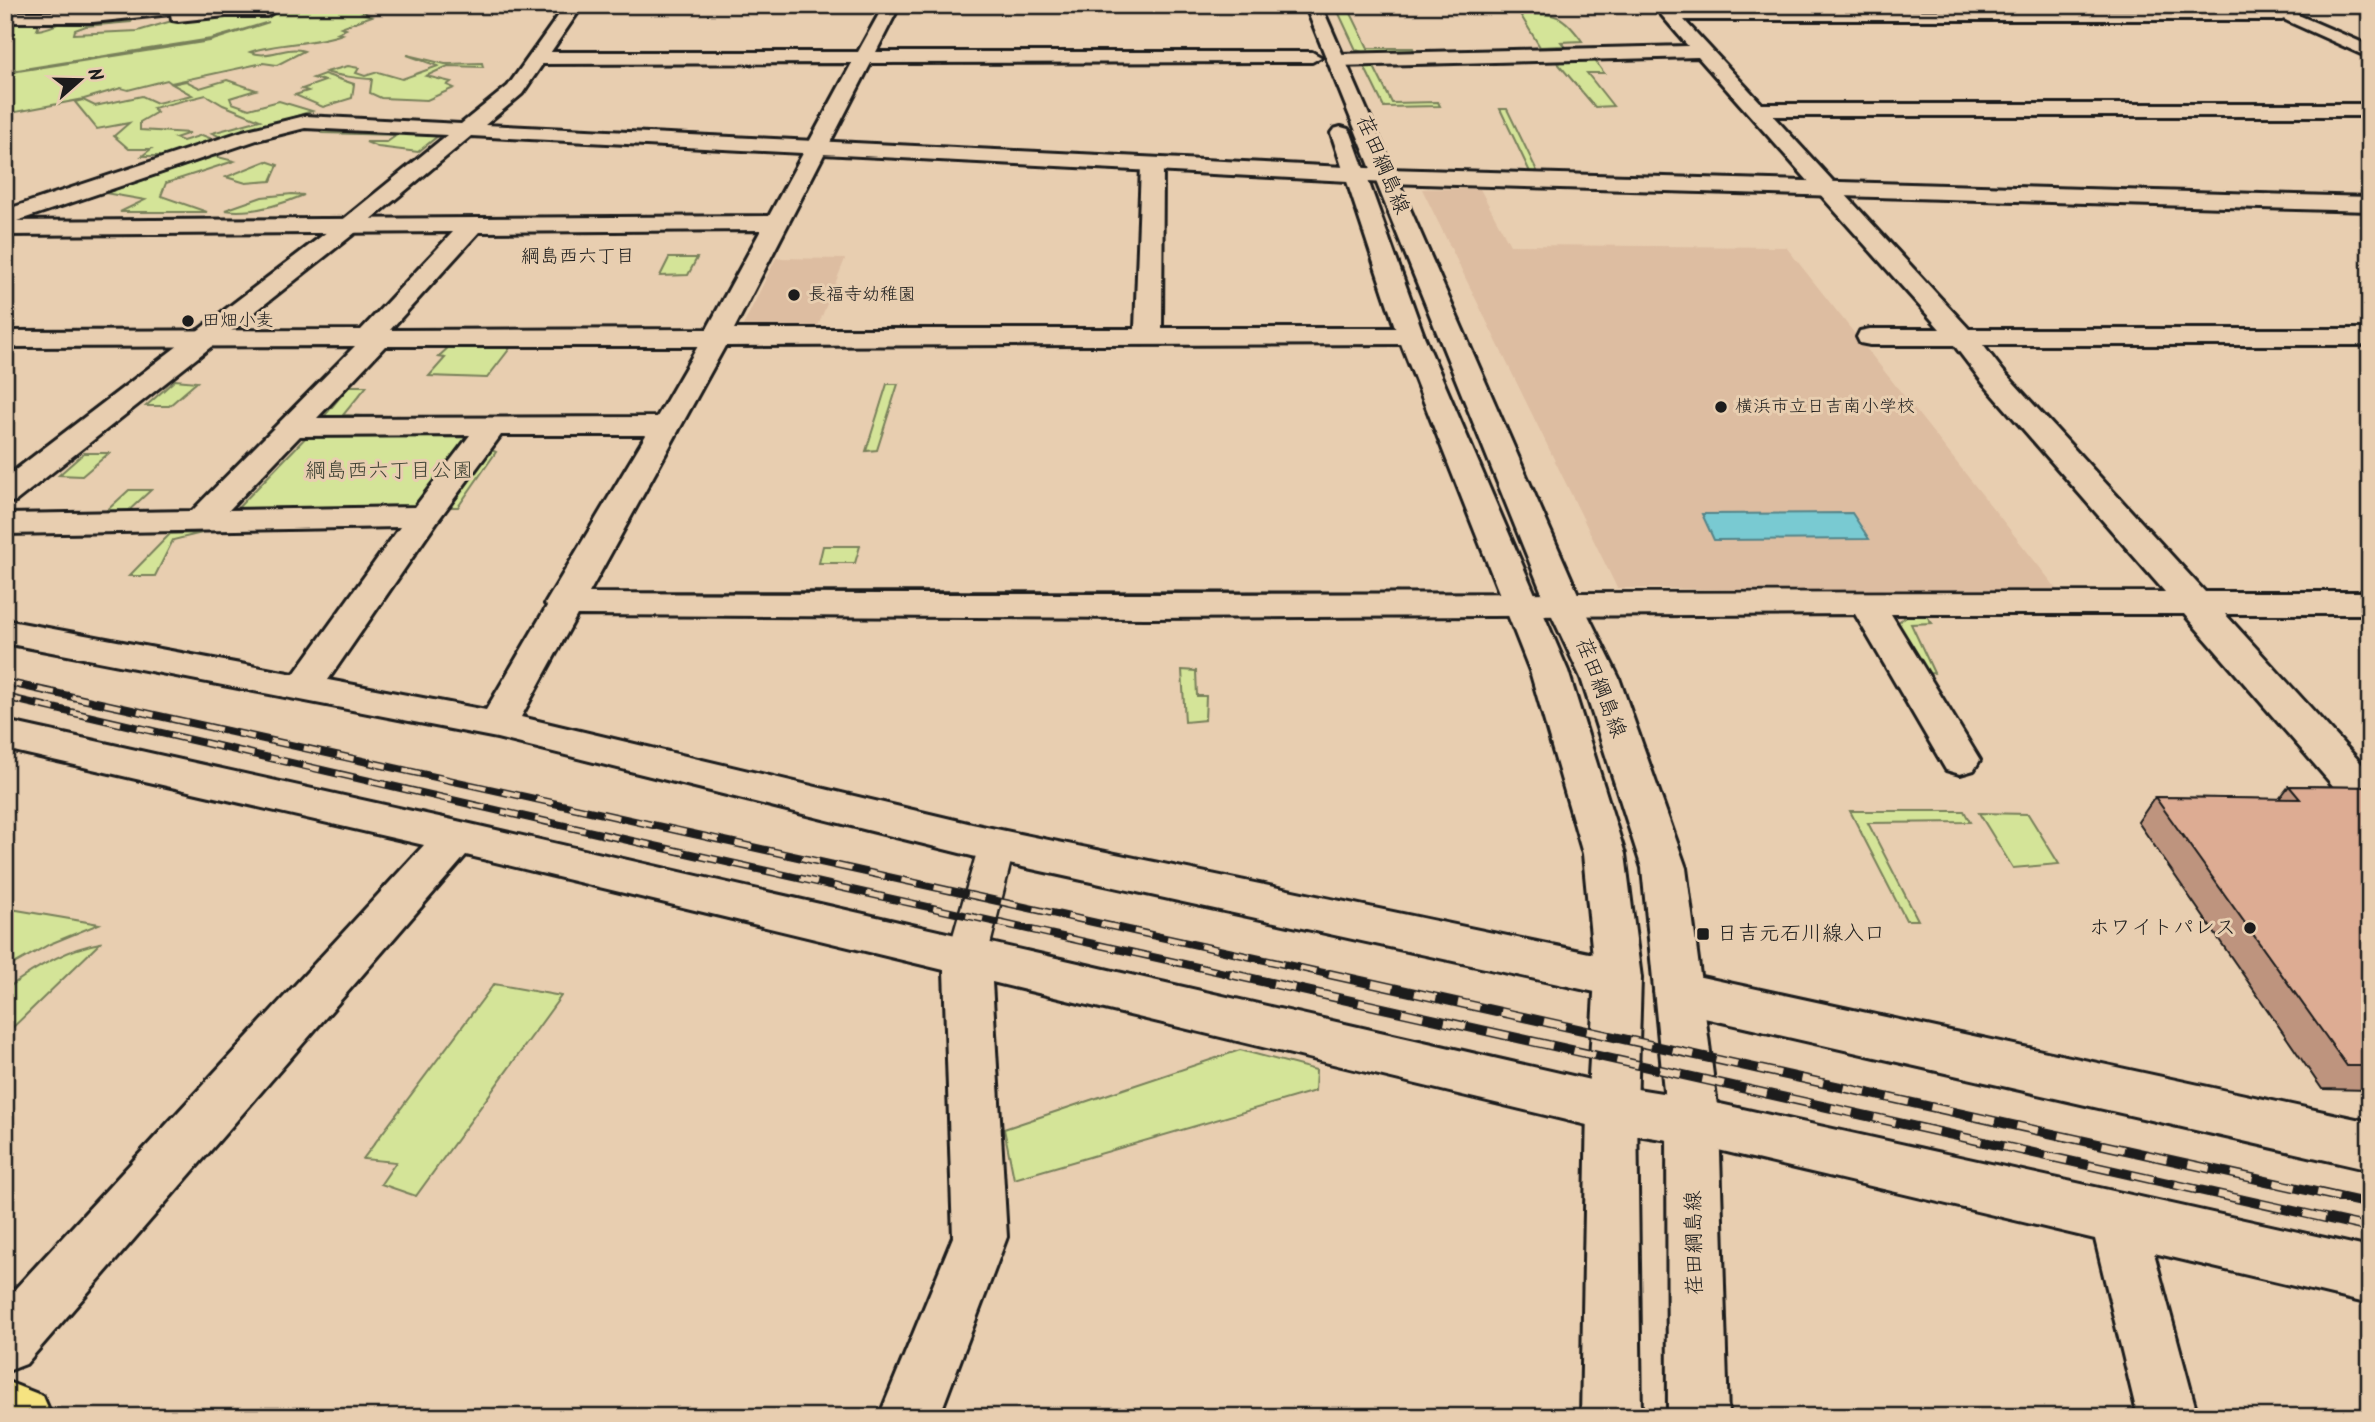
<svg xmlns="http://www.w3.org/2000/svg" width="2375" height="1422" viewBox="0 0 2375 1422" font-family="Kalam,'Klee One',sans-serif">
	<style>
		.built { fill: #ddbda1 }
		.green { fill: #d4e498; stroke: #78805a; stroke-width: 2 }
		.water { fill: #79cad2; stroke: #548489; stroke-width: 2 }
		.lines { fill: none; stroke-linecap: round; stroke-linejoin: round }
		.pedestrian-casing { stroke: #1c1c1c; stroke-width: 5 }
		.minor-casing { stroke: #1c1c1c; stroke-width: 6 }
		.tertiary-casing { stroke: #1c1c1c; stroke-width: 6 }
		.secondary-casing { stroke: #1c1c1c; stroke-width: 6 }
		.primary-casing { stroke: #1c1c1c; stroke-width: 6 }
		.pedestrian { fill: #e8ceb0; fill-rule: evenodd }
		.minor { fill: #e8ceb0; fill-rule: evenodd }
		.tertiary { fill: #e8ceb0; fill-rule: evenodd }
		.secondary { fill: #e8ceb0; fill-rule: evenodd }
		.primary { fill: #f6e381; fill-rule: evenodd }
		.rail-far1-casing { stroke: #1c1c1c; stroke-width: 8 }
		.rail-casing { stroke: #1c1c1c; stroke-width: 10 }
		.rail-far1 { stroke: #e8ceb0; stroke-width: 5; stroke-dasharray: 17; stroke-linecap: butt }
		.rail { stroke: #e8ceb0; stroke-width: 7; stroke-dasharray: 22; stroke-linecap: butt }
		.wall { fill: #be947e; stroke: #1c1c1c; stroke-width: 2 }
		.building { fill: #ddac93; stroke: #1c1c1c; stroke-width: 2 }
		.poi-dot { fill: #1c1c1c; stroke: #e8ceb0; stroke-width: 2.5 }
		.labels { text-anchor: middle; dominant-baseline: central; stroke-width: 6; stroke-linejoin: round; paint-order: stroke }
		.far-poi-label { font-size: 18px; fill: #1c1c1c; stroke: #e8ceb0; text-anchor: start }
		.far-neighbourhood-label { font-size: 19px; fill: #1c1c1c; stroke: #e8ceb0 }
		.street-label { font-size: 21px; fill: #1c1c1c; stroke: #e8ceb0 }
		.park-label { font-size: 21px; fill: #414435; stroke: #e8ceb0 }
		.poi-label { font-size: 21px; fill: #1c1c1c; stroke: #e8ceb0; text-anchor: end }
	</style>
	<rect width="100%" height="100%" fill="#e8ceb0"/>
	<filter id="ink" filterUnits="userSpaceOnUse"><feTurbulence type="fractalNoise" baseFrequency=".0143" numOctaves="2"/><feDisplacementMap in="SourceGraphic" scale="14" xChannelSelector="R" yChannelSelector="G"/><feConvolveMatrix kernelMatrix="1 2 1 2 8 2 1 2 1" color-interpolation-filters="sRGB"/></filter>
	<g filter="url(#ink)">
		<g class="built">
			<polygon points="1676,5 2245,5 2262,13 1683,12"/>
			<polygon points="1422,189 1480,189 1510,245 1786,247 2060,593 1617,588"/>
			<polygon points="776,258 845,259 816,331 740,332"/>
		</g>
		<g class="green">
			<path d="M 311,5 L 392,5 L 380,6 L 362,13 L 372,16 L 341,27 L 346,29 L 337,33 L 342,34 C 312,45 280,42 250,52 C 269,60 285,45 304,51 L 277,65 L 263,63 L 171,83 L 167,80 L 128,90 L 121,88 L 84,99 L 5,114 L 5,73 L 210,41 L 269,22 L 211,39 L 5,72 L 5,24 L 40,22 L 37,30 C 50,29 57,23 69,20 C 90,15 114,16 136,15 L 131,22 L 86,26 L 75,30 L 74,34 L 138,31 L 192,15 L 290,10 Z"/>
			<polygon points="1335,5 1347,5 1368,48 1413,48 1414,51 1366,53 1356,50"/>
			<path d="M 1520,14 C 1556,14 1561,12 1582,41 L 1561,42 L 1564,46 L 1540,47 Z"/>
			<path d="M 407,55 L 445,64 L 482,63 L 483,67 L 448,66 L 426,76 L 451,82 L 447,85 L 454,88 L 427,100 L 381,98 L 370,93 L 372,79 C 363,79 333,75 326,72 L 348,66 L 359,68 L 356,73 L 365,76 L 378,72 L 402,79 L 438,66 Z"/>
			<polygon points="1593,58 1604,73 1587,73 1613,106 1595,107 1556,61"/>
			<polygon points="1367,64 1373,65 1392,103 1438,102 1440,106 1384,107 1364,66"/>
			<polygon points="324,74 354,84 352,98 323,107 295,95 308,91 302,89 325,81 313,78"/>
			<polygon points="227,80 256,90 230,98 232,103 249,109 279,101 312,111 225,139 212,133 260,120 223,105 206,95 153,108 157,112 140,122 140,130 190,133 175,138 183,141 202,135 217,141 161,159 159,156 142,156 151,149 129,149 114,136 129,123 97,129 75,102 83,100 95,106 142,96 157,103 192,95 172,84 186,81 200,88"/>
			<polygon points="1500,109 1507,109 1538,173 1530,172"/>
			<polygon points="319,128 439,135 418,152 378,147 366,142 387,142 397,135 322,133"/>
			<polygon points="214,156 234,161 166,183 161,196 207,212 120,212 145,200 105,193"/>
			<polygon points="266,161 278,165 271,181 246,183 226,177"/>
			<path d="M 292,194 L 304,195 C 280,205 251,214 225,210 L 262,197 Z"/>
			<polygon points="669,258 697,258 688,275 660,276"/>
			<polygon points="564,343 563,347 511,347 487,378 429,376 445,358 438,357 450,346"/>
			<polygon points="175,380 197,382 169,406 146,406"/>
			<polygon points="887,384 898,384 877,450 866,451"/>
			<polygon points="349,386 367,386 343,415 382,417 379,421 322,419"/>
			<polygon points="477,433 416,509 234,512 309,434"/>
			<polygon points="490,440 491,450 496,452 458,507 446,507"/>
			<polygon points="84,453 109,453 82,476 59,475"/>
			<polygon points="129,490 151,490 125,514 102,515"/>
			<polygon points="202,533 173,540 155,576 129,576 170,534"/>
			<polygon points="823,546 860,546 855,563 819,563"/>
			<polygon points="1925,614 1932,623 1911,624 1934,673 1924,674 1897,623 1908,615"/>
			<polygon points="1182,670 1196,671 1197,696 1206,696 1205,720 1185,722"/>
			<polygon points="1850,811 1964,811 1970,822 1868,823 1918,920 1906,920"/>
			<polygon points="1979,813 2028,814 2059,864 2013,868"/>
			<polygon points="5,908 99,924 50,944 5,969"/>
			<path d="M 100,943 L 5,1035 L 5,990 C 33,969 65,949 100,943 Z"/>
			<polygon points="494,984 561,996 416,1196 381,1184 396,1162 363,1159"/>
			<polygon points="1240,1050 1316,1070 1315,1091 1014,1179 1004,1129"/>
		</g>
		<polygon class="water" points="1852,513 1869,539 1714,540 1702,514"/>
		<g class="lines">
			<g class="pedestrian-casing">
				<polygon id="pedestrian" points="997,831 1010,835 1015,845 987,957 981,968 967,973 953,968 947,957 979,845 984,835"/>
			</g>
			<g class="minor-casing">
				<g id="minor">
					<polygon points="155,5 267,6 275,11 267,16 226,16 178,21 172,20 171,14 93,22 5,22 5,12 93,12"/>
					<path d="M 884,5 L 900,5 L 876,52 L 1312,52 L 1321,57 L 1312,62 L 871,63 L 734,329 L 1135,329 L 1141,166 L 1144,161 L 1160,161 L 1163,166 L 1162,328 L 1411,328 L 1421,330 L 1424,336 L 1421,342 L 1411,344 L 725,346 L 589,593 C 1114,596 1640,592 2165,592 L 1983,383 L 1954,345 L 1870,345 L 1860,343 L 1857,337 L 1860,331 L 1870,329 L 1940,329 L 1698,57 L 1336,66 L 1327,60 L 1336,54 L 1688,46 L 1653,5 L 1670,5 L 1675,10 L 2288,11 L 2291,15 L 2282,20 L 1684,20 L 1762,104 L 2370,104 L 2370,116 L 1773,116 L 1969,329 L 2370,329 L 2370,345 L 1983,345 L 2003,371 L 2205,592 L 2370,592 L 2370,614 L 2225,614 L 2370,773 L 2370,815 L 2355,811 L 2184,614 L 1891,614 L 1980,760 L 1974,770 L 1960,774 L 1946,770 L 1855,614 L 1149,618 L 577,615 L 521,717 L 972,824 L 1618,959 L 1635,964 L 1641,978 L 1635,992 L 1618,997 L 972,856 L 497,738 L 5,643 L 5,620 L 294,674 L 400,527 L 5,534 L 5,514 L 192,511 L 355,346 L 5,347 L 5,331 L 361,330 L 453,232 L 5,235 L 5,221 L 769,216 L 852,63 L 538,64 L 529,58 L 538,52 L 858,52 ZM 761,230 L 707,329 L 390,330 L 479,232 ZM 385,346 L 698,346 L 657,417 L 317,418 ZM 470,435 L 415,507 L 229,510 L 300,436 ZM 501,435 L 646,435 L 545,604 L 547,606 L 486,710 L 328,680 L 436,523 Z"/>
					<polygon points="5,721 457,821 1612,1085 1693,1098 2370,1248 2370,1304 2154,1253 2198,1417 2138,1417 2095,1239 1693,1144 1612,1131 992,982 1007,1237 939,1417 879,1417 953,1237 944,970 466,855 26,1364 5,1372 5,1300 424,845 5,749"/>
					<polygon points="1678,972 2370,1122 2370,1170 1678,1012 1661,1006 1654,992 1661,978"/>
				</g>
			</g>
			<g class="tertiary-casing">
				<g id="tertiary">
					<polygon points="566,5 583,5 522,94 485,125 1387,169 2370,197 2370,211 1387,183 471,136 356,232 16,501 5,503 5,478 340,222 447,135 305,128 257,140 5,225 5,210 243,131 305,116 461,124 508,86"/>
					<polygon points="2252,5 2275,5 2370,46 2370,58"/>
				</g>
			</g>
			<g class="secondary-casing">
				<g id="secondary">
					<polygon points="1305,5 1321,5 1582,603 1619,678 1686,868 1719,1121 1728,1417 1668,1417 1667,1121 1642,868 1581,678 1546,603"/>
					<polygon points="1341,127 1348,129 1351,133 1424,336 1568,671 1625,854 1641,978 1637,1108 1641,1417 1581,1417 1587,1108 1595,978 1583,854 1530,671 1398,336 1331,133 1334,129"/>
				</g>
			</g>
			<g class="primary-casing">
				<polygon id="primary" points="5,1381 43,1396 52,1417 5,1417"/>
			</g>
			<use href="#pedestrian" class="pedestrian"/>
			<use href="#minor" class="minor"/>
			<use href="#tertiary" class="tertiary"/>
			<use href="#secondary" class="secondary"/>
			<use href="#primary" class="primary"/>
			<g class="rail-far1-casing">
				<g id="rail-far1">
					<polyline points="5,682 1337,976"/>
					<polyline points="5,697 565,826 1238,976"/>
				</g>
			</g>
			<g class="rail-casing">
				<g id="rail">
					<polyline points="1230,974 2370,1228"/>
					<polyline points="1329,974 2370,1204"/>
				</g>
			</g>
			<use href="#rail-far1" class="rail-far1"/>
			<use href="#rail" class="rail"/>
		</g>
		<polygon class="wall" points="2289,786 2370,787 2370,1090 2322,1089 2138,822 2155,797 2279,799"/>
		<polygon class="building" points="2289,786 2370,787 2370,1066 2347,1066 2155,797 2300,799"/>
	</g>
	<g class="poi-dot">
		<circle cx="794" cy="295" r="7"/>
		<circle cx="188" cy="321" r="7"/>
		<circle cx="1721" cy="407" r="7"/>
		<circle cx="2250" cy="928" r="7"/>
		<rect x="1696" y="927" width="14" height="14" rx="3.5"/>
	</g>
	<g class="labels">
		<g class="far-poi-label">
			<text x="808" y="295">長福寺幼稚園</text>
			<text x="202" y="321">田畑小麦</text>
			<text x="1735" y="407">横浜市立日吉南小学校</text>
		</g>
		<g class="far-neighbourhood-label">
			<text x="578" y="257">綱島西六丁目</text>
		</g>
		<g class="street-label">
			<text transform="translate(1382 165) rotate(67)">荏田綱島線</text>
			<text transform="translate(1600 688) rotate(69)">荏田綱島線</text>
			<text transform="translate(1695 1243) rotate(-91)">荏田綱島線</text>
		</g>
		<g class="park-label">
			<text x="389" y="471">綱島西六丁目公園</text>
		</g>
		<g class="poi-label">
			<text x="2236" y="928">ホワイトパレス</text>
			<text x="1717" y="934" text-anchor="start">日吉元石川線入口</text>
		</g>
	</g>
	<rect width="2375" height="1422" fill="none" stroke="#e8ceb0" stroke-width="28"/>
	<rect x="14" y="14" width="2347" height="1394" fill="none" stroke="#1c1c1c" stroke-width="2.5" filter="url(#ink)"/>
	<g transform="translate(80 80) rotate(70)" stroke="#e8ceb0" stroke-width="5" paint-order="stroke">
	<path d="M0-5L12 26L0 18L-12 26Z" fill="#1c1c1c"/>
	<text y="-10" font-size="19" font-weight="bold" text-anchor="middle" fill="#1c1c1c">N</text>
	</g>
</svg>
